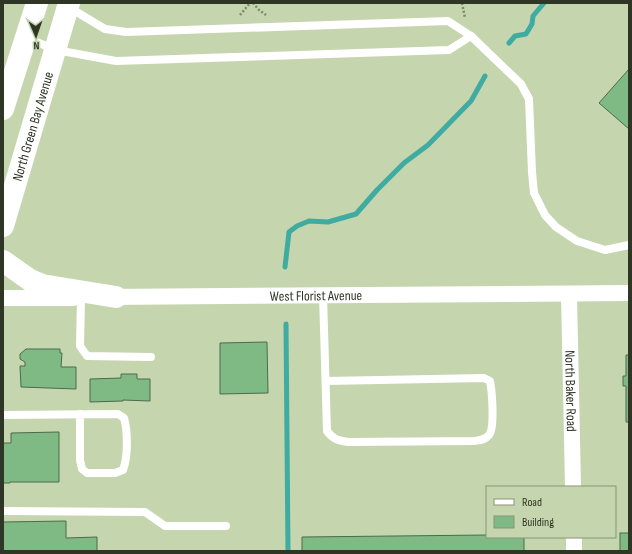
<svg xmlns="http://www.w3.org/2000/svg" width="632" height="554" viewBox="0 0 632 554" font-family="'Sofia Sans Condensed',sans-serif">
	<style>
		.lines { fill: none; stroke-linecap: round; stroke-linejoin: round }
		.stream { stroke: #3faba1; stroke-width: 5 }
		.building { fill: #7fba84; stroke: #4c6a4e }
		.path { stroke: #7d886d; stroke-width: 2.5; stroke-dasharray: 2 2; stroke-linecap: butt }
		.service { stroke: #fff; stroke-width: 8 }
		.minor { stroke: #fff; stroke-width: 16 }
		.primary { stroke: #fff; stroke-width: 22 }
		.labels { text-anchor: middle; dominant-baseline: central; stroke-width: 4; stroke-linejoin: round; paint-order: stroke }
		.street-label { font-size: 14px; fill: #303626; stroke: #c5d5ae }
	</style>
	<rect width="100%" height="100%" fill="#c5d5ae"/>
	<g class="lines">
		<g class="stream">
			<polyline points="509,43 515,36 526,34 532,24 533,16 544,3"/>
			<polyline points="285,267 289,232 297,226 309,221 328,222 356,214 377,190 404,163 428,145 471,101 485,76"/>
			<polyline points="286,324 288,551"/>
		</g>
	</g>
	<g class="building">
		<polygon points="629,69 629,129 599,103"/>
		<polygon points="267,342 268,393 220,394 220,343"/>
		<polygon points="26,349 60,349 60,353 62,353 61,367 76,367 76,389 21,387 20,366 25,366 25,362 20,359 20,354"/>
		<polygon points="626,355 629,355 629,422 626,422 626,386 623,386 623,376 626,376"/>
		<polygon points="121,374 137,374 137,379 150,379 150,401 123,400 123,401 90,402 90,379 121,378"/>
		<polygon points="59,432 59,482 10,482 10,483 3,483 3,443 11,443 11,433"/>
		<polygon points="66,521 66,538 97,537 97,551 3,551 3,522"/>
		<rect x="620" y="533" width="9" height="18"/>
		<polygon points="487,535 487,537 524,537 524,551 302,551 302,537"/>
	</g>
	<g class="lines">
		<g class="path">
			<polyline points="253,3 259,10 266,15"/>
			<polyline points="462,3 465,18"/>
			<polyline points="240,15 250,3"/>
		</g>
		<g class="service">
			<polyline points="70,8 105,29 126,32 448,21 471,36 521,84 529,99 532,172 534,193 545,215 556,227 577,241 605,250 629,245"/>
			<polyline points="27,38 56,50 116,61 449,50 471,36"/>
			<path d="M 323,295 L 327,431 C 333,439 338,441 349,442 L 474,441 C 480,440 485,440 489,435 C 495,428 492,391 490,381 L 484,378 L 326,381"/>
			<polyline points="81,298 80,346 87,356 151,357"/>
			<path d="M 3,415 L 118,414 L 124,418 C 128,432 128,457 123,470 L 115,473 L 87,473 L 82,469 L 80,460 L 80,414"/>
			<polyline points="3,511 145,512 165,526 226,526"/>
		</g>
		<g class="minor">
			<path id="s1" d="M 569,294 L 573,487"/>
			<path id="s2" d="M 105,297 L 629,293"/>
			<polyline points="3,298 73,298"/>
			<polyline points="574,537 574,551"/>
		</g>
		<g class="primary">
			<polyline points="3,109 37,3"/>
			<path id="s3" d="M 3,226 L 69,3"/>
			<polyline points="3,261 30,280 42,285 116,297"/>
		</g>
	</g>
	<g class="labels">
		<g class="street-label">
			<text stroke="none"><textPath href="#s3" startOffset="104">North Green Bay Avenue</textPath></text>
			<text stroke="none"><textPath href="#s2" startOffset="211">West Florist Avenue</textPath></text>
			<text stroke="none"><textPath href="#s1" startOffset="97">North Baker Road</textPath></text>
		</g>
	</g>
	<rect width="632" height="554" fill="none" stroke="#303626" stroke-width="8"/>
	<rect x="486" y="486" width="130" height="52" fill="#c5d5ae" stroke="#899578"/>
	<rect x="494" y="499" width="20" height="6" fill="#ffffff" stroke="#899578"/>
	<text x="522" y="506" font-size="12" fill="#303626">Road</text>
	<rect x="494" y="516" width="20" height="12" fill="#7fba84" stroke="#899578"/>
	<text x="522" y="526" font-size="12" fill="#303626">Building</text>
	<g transform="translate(36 36) rotate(178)" stroke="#c5d5ae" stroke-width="3" paint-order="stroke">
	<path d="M0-3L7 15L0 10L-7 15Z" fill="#303626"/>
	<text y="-6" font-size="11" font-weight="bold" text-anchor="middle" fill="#303626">N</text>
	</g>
</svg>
